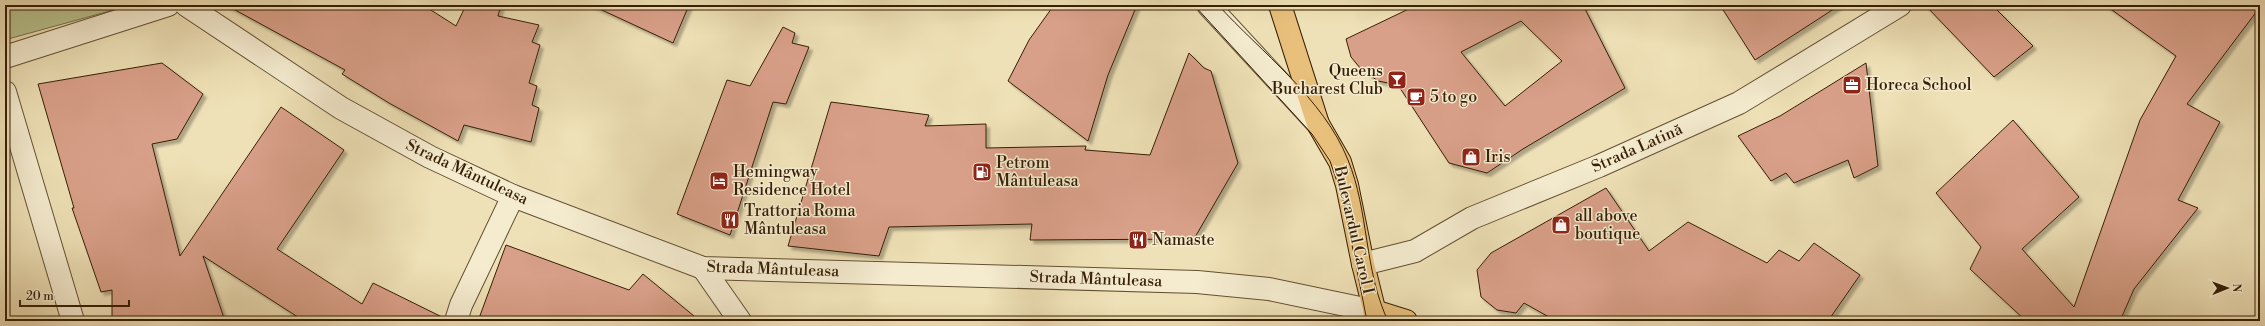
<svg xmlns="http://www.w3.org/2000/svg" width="2265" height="326" viewBox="0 0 2265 326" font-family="'Libre Bodoni',serif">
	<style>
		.green { fill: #b9c38e; stroke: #78714a }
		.building { fill: #d9a089; stroke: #361f05; fill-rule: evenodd; filter: url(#shadow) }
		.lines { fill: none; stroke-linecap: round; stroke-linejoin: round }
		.minor-casing { stroke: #645032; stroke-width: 24 }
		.major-casing { stroke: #361f05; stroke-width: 24 }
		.minor { stroke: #f5ecd0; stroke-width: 22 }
		.major { stroke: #e8c07c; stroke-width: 22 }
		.tram { stroke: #361f05; stroke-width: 1 }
		.labels { text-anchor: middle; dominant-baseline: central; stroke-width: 3; stroke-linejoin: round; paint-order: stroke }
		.poi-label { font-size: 16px; fill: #361f05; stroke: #f5ecd0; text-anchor: start }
		.street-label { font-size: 16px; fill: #361f05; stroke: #f5ecd0 }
	</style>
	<defs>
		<filter id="shadow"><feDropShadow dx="3.5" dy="3.5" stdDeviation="1" flood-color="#0004"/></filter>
	</defs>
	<rect width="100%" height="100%" fill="#efe1b7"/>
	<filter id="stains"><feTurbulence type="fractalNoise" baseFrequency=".005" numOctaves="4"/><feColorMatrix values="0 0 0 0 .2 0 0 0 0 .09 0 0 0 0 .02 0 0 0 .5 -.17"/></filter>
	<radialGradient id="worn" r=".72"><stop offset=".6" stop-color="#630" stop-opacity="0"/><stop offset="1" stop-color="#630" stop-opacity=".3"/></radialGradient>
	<polygon class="green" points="5,5 127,5 128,6 8,39 5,29"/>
	<g class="building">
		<polygon points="226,5 423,5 456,26 466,5 501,5 498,16 539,25 532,42 540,45 529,83 537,86 532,105 539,108 531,142 464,125 458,141 389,103 342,74 345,70"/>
		<polygon points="591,5 689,5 673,43"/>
		<polygon points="1054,5 1137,5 1108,75 1088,141 1008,81 1029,40"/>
		<path d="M 1417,5 L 1583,5 L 1625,88 L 1523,149 L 1487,173 L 1449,163 L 1398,85 L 1378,81 L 1361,69 L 1351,57 L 1346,39 ZM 1521,21 L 1562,61 L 1505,106 L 1461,52 Z"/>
		<polygon points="1720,5 1840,5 1755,60"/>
		<polygon points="1925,5 1992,5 2033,46 1994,77"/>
		<polygon points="2105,5 2260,5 2260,7 2187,104 2220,122 2178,200 2198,208 2134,289 2120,321 2026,321 1970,269 1981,247 1936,193 2013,120 2079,197 2022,249 2074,307 2140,120 2176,56"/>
		<polygon points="783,27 795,33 792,43 809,47 786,104 773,102 730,235 677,214 727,80 750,86"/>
		<polygon points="1189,53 1204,68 1211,71 1238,163 1194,239 1030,240 1032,224 889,227 879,256 788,246 831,102 929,115 925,126 986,124 986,148 1086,146 1085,150 1150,155"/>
		<polygon points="162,63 203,94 177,139 152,144 180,256 281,107 344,150 277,249 362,304 373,283 444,318 444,321 304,321 203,256 225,321 112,321 112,290 101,292 72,208 74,208 38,84"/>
		<polygon points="1866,63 1878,166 1854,178 1848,160 1794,183 1786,173 1771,181 1738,136 1780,116"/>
		<polygon points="1606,188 1649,251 1688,222 1767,263 1779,250 1799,261 1814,243 1860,275 1828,321 1556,321 1524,303 1516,313 1497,310 1481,297 1477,270 1491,253"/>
		<polygon points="506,245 629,290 643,274 700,321 478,321"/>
	</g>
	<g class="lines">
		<g class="minor-casing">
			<g id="minor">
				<polyline points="186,5 341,108 430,157 513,196 703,268 1197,282 1269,289 1374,311"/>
				<polyline points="1208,5 1318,124"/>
				<polyline points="5,57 168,5"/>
				<polyline points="5,92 73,321"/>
				<polyline points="1363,264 1415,251 1472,218 1599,166 1739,103 1900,5"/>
				<polyline points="703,268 740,321"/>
				<polyline points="456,321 461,305 513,196"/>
			</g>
		</g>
		<g class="major-casing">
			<g id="major">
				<polyline points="1280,5 1318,124 1340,162 1347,185 1363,264 1377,321"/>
				<polyline points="1374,311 1406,321"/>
			</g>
		</g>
		<use href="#minor" class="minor"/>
		<use href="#major" class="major"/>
		<g class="tram">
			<polyline points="1194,5 1312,134 1330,161 1343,199 1367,321"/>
			<path d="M 1218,5 C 1261,52 1324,99 1348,160 C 1369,211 1364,271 1388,321"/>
		</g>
	</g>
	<defs>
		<g id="bar-square" transform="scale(1)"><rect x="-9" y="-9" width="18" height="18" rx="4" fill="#8f2418" stroke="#f5ecd0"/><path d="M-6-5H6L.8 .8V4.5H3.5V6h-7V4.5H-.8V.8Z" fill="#fff"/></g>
		<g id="office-square" transform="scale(1)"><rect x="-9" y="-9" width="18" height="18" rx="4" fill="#8f2418" stroke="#f5ecd0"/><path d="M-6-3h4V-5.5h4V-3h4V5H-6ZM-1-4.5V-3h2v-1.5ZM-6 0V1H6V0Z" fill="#fff"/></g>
		<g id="cafe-square" transform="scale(1)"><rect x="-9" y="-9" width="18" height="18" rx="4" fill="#8f2418" stroke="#f5ecd0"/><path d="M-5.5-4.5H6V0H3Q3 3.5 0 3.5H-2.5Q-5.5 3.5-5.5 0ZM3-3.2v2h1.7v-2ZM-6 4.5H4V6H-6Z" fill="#fff"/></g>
		<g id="shop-square" transform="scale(1)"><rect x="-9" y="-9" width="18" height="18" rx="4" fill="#8f2418" stroke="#f5ecd0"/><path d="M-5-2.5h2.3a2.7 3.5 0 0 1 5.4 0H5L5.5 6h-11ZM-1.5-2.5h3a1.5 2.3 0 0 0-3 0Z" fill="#fff"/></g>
		<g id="fuel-square" transform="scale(1)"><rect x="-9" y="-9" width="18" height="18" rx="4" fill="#8f2418" stroke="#f5ecd0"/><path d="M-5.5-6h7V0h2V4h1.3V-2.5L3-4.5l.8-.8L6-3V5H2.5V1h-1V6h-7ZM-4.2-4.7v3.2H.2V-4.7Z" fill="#fff"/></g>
		<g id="hotel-square" transform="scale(1)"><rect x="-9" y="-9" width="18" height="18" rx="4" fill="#8f2418" stroke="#f5ecd0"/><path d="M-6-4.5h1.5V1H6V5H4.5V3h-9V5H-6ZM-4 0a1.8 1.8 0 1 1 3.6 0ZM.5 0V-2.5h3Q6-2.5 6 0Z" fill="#fff"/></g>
		<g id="restaurant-square" transform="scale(1)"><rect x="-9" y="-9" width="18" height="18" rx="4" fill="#8f2418" stroke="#f5ecd0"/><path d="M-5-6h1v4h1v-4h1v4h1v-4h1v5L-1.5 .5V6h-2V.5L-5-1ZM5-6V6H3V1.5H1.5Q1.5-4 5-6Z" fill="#fff"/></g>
	</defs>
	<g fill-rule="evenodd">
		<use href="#bar-square" x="1397" y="80"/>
		<use href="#office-square" x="1852" y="85"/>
		<use href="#cafe-square" x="1416" y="97"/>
		<use href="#shop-square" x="1471" y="157"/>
		<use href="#fuel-square" x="982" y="172"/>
		<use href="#hotel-square" x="719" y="181"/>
		<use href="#restaurant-square" x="730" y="220"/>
		<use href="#shop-square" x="1561" y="225"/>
		<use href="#restaurant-square" x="1138" y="240"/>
	</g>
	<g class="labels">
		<g class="poi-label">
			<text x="1383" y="71" text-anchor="end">Queens<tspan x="1383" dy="18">Bucharest Club</tspan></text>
			<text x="1866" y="85">Horeca School</text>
			<text x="1430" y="97">5 to go</text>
			<text x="1485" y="157">Iris</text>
			<text x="996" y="163">Petrom<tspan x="996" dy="18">Mântuleasa</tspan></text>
			<text x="733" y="172">Hemingway<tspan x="733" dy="18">Residence Hotel</tspan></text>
			<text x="744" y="211">Trattoria Roma<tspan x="744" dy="18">Mântuleasa</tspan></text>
			<text x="1575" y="216">all above<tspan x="1575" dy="18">boutique</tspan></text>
			<text x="1152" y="240">Namaste</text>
		</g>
		<g class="street-label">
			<text transform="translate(1637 148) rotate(-24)">Strada Latină</text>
			<text transform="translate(467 172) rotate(25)">Strada Mântuleasa</text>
			<text transform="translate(1354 230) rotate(77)">Bulevardul Carol I</text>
			<text transform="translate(773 269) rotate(2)">Strada Mântuleasa</text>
			<text transform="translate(1096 279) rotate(2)">Strada Mântuleasa</text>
		</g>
	</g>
	<rect width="2265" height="326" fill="none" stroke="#efe1b7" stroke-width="20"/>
	<rect x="6" y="6" width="2253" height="314" fill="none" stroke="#361f05" stroke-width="2"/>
	<rect x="10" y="10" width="2245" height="306" fill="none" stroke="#361f05"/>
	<g transform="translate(2227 288) rotate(89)" stroke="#f5ecd0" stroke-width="3" paint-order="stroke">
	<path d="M0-3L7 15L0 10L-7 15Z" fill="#361f05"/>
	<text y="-6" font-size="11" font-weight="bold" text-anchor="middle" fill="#361f05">N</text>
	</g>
	<path d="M20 300v6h109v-6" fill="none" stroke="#361f05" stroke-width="2"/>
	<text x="26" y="300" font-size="12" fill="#361f05" stroke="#f5ecd0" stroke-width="3" paint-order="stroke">20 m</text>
	<rect width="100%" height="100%" filter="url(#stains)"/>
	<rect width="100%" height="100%" fill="url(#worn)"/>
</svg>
